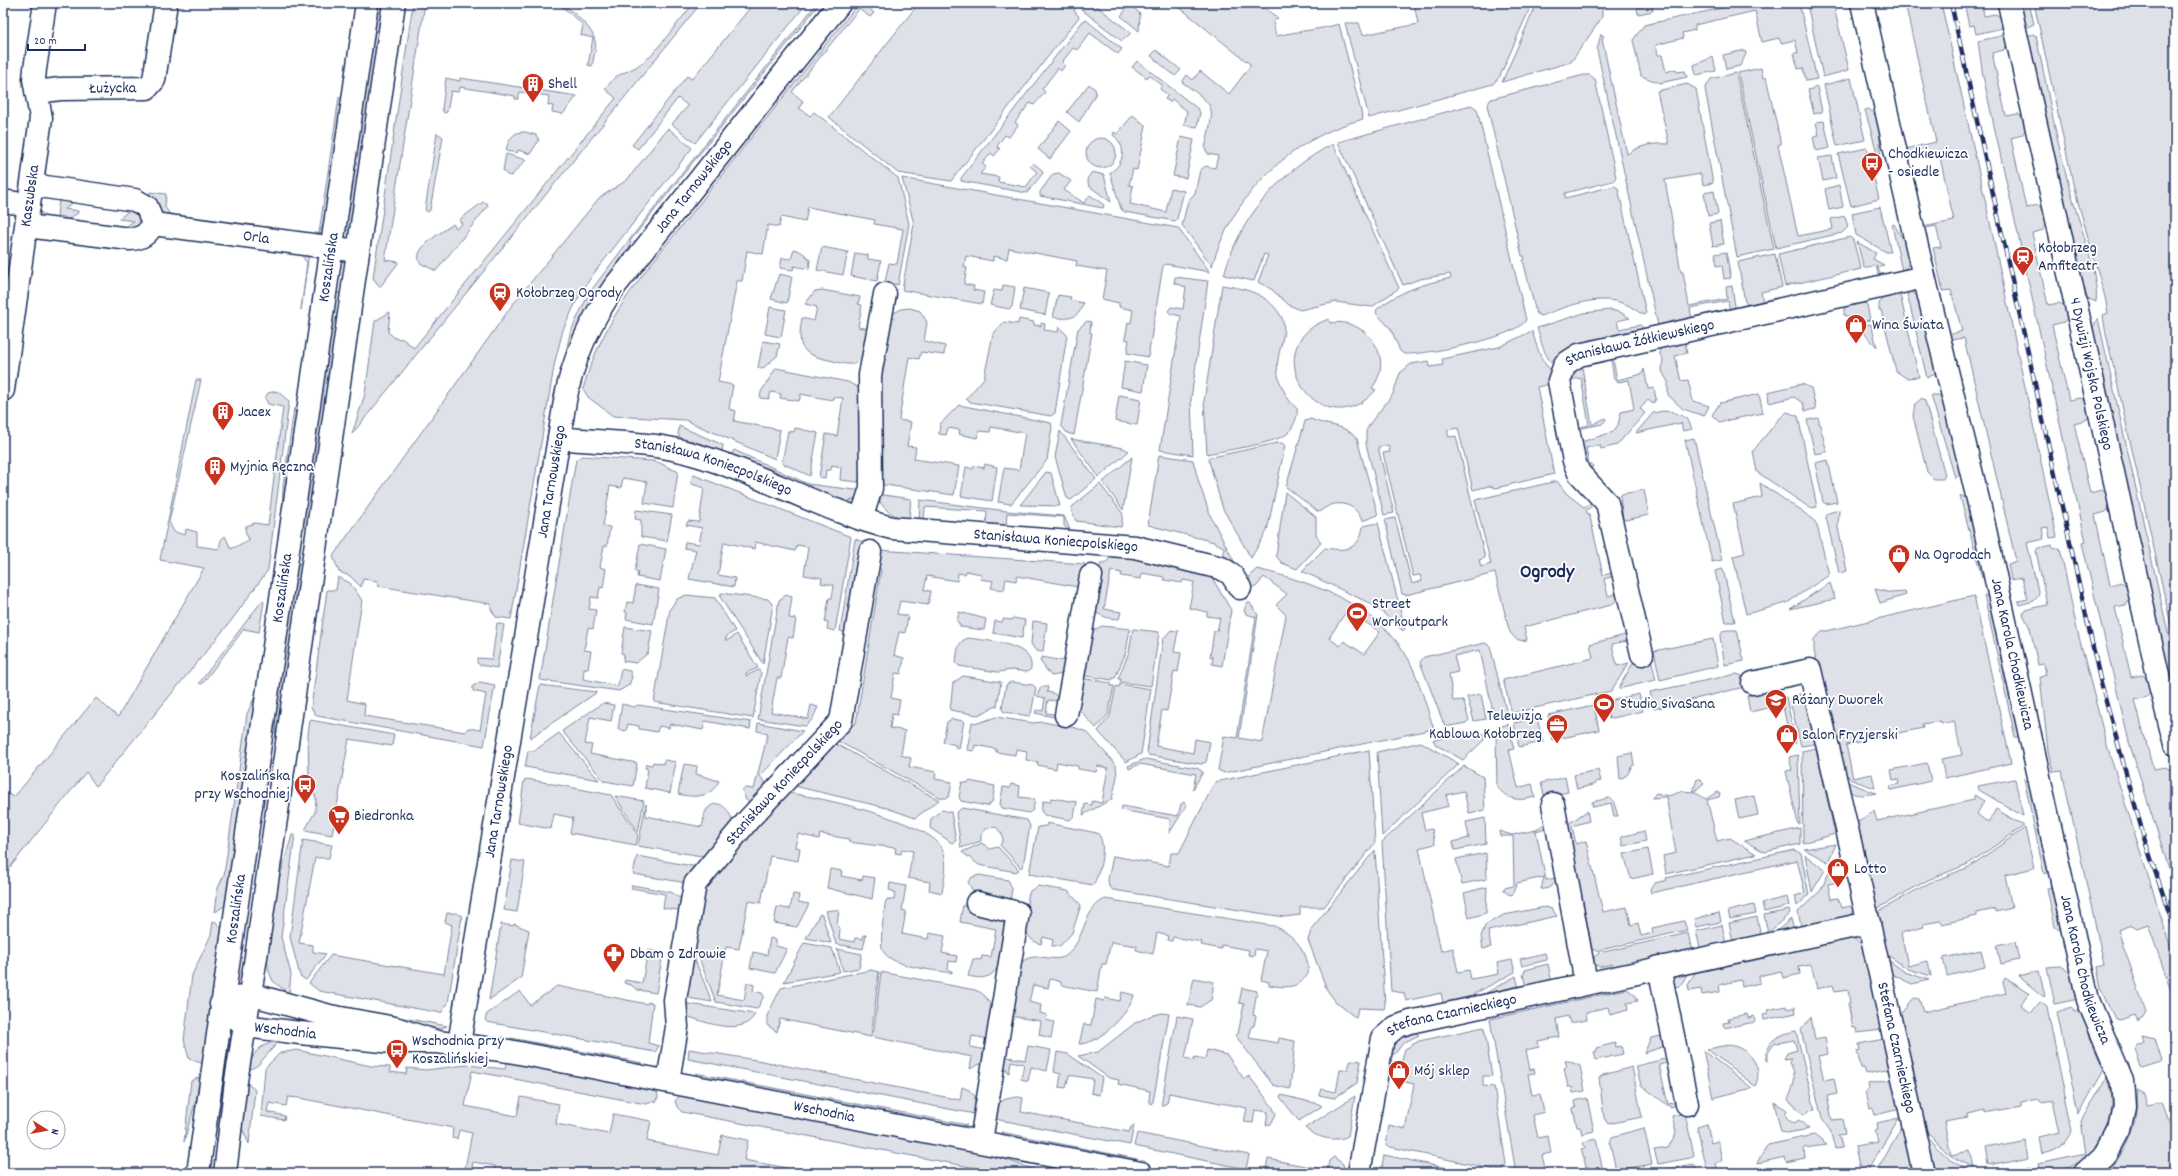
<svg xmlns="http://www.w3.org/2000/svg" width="2178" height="1176" viewBox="0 0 2178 1176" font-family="Dekko,sans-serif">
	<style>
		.green { fill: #dee1e7; stroke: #7c88a2; fill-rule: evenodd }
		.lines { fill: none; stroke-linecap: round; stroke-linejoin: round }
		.minor-casing { stroke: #1b2f5e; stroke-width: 25 }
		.major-casing { stroke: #1b2f5e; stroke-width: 25 }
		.minor { stroke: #fff; stroke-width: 22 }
		.major { stroke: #fff; stroke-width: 22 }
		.rail-casing { stroke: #1b2f5e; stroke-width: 4.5 }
		.rail { stroke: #fff; stroke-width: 3; stroke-dasharray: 9; stroke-linecap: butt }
		.labels { text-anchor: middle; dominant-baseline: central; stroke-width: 3.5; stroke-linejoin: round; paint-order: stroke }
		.poi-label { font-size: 16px; fill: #1b2f5e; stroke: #fff; text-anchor: start }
		.street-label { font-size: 16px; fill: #1b2f5e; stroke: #fff }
		.district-label { font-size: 20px; font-weight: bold; fill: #1b2f5e; stroke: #fff }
	</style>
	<rect width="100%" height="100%" fill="#fff"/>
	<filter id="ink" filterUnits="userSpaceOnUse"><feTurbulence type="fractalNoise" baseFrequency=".025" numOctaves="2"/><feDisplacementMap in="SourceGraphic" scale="8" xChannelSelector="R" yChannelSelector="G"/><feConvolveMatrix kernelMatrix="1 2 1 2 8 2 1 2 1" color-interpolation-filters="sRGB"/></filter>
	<g filter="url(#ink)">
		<g class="green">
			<polygon points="377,3 386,3 351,230 348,231 344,226"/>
			<polygon points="413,3 425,3 385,260 399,262 380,287 373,278"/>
			<path d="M 558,3 L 562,3 C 573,13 592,26 595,41 C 597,48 593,59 592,66 L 588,65 L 593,38 L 581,35 L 583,25 Z"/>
			<polygon points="694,3 701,3 352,434 365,394 375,321 390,312 388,332 395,338 403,339 414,348 616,98 605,89 615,77 636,67 651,56"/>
			<polygon points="754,3 807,3 695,143 672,124 688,106 678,98 638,149 632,145 687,76 692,79"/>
			<polygon points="817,3 820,3 631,240 628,255 556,399 570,333 589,293 630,239"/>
			<path d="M 859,3 L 865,4 L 874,13 L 870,17 L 859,9 L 792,92 L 803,101 L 799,108 L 810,116 L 814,112 L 898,178 L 909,224 L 898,285 L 885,282 L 889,263 L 897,264 L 903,229 L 874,224 L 875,220 L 808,207 L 805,222 L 781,217 L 779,227 L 768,225 L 763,254 L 747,251 L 742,281 L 737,281 L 718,382 L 733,385 L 729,409 L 736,411 L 734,421 L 780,430 L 775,459 L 685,420 L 613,416 L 588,397 L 583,389 C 604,313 652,264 699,204 C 752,136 805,70 859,3 Z"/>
			<polygon points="919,3 1093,3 1131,33 1122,41 1077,6 1074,10 1079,17 951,181 898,173 829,117"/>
			<path d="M 1174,3 L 1258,3 L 1278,18 L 1273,22 L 1276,36 C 1298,31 1318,30 1339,24 L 1363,119 C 1291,138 1233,194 1212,266 L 1182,225 L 1188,201 L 1195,193 L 1200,170 L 1206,166 L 1215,168 L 1218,156 L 1208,154 L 1205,148 C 1214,105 1219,109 1182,82 L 1187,75 L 1193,80 L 1200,71 L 1229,94 L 1251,65 Z"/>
			<polygon points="1414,3 1532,3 1500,76 1493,84 1369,118 1345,23 1359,23 1363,35 1418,24"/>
			<polygon points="1537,3 1602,3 1602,16 1599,22 1571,62 1502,82"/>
			<polygon points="1649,3 1652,3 1653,11 1638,14 1637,8 1649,5"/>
			<polygon points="1745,3 1799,3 1817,79 1806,81 1803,68 1798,69 1794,53 1798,53 1795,40 1781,43 1779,38 1762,42 1755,11 1695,25 1695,30 1682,33 1683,38 1656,45 1658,55 1662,55 1666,72 1676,69 1677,72 1685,71 1687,77 1660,83 1641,76 1633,40 1644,25"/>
			<polygon points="1833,3 1849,70 1823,77 1807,4"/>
			<polygon points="1905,3 1941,3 1986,204 2057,537 2050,538 2048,527 2042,528 2044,539 2027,543 2039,595 2034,601 2019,605 2018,601 2028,599 2022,578 2011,580 2008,564 2016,561 1964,338 1950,340 1949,335 1962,331 1951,290 1943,291 1933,248 1941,247 1936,226 1922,229 1922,227 1954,221 1939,153 1908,159 1906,149 1936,142"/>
			<polygon points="1964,3 1982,3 1984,16 1995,14 2001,17 2003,28 1976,34 1974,25 1969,26"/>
			<polygon points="2020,3 2029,3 2034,24 2025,28"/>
			<polygon points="2034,3 2175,3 2175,643 2105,329 2103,315 2108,313 2105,297 2074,188"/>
			<polygon points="1128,7 1133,7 1140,14 1139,31 1121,16"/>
			<polygon points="1086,20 1122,49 1118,54 1090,33 1077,50 1073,48 1062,62 1065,65 1061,71 1058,68 1042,89 1045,92 1034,105 1030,103 1015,122 1018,125 1009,137 1005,135 997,146 1000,149 994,156 991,153 982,164 986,167 980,174 999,177 998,182 1026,187 1037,172 1030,166 1033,163 1042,170 1043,173 1027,193 961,181 961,178 1083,21"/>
			<path d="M 1601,34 L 1604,36 L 1602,39 L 1627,154 C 1641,145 1652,143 1669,144 L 1657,91 L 1687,84 L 1696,89 L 1713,183 L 1703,185 L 1701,174 L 1665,180 L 1681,272 L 1683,272 L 1689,306 L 1727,299 L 1726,287 L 1732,286 L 1736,313 L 1730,312 L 1728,301 L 1690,308 L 1692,320 L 1659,330 L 1597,50 Z"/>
			<path d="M 2033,34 L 2036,36 C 2047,87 2056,139 2070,190 C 2077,217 2100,276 2096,302 L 2089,299 L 2083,292 L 2027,36 Z"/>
			<polygon points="2005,35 2007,45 2004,50 1992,53 2006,116 2018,114 2023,117 2026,129 2022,135 2011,138 2026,208 2038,205 2043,209 2047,225 2043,230 2032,233 2048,305 2059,303 2065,306 2068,317 2064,322 2052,325 2069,400 2081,398 2086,401 2090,415 2086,420 2074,423 2090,493 2102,490 2107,494 2110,507 2106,512 2095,515 2110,585 2121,582 2127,586 2130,599 2126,605 2115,607 2131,677 2142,675 2148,678 2150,691 2147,697 2135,700 2153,769 2165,767 2171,770 2175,783 2175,888 2129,742 2082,543 2086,542 1983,76 1978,41"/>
			<polygon points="1156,50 1181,70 1175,76 1151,56"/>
			<polygon points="1745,50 1746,54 1740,66 1726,69 1723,55"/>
			<polygon points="1713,57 1716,71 1696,75 1694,65"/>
			<polygon points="1137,61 1198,109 1200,113 1197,127 1184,125 1187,111 1172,99 1170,102 1165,99 1168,95 1160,89 1162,85 1149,75 1147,78 1132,67"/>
			<polygon points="1761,68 1763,78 1766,77 1781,144 1778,145 1798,236 1833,229 1831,219 1845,216 1848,227 1842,233 1776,248 1738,73"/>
			<polygon points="1736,73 1774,249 1737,257 1705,89 1711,79"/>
			<path d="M 1584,75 L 1590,75 L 1595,79 L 1616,177 L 1613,181 L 1565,193 L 1565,198 L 1614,186 L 1618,188 L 1646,313 L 1644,315 C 1636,311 1630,305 1622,303 C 1597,294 1565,307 1541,316 L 1536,313 L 1523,260 L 1525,259 L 1524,256 L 1522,256 L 1487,105 L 1491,99 Z"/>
			<polygon points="446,78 460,81 460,78 577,96 563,114 552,112 553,106 548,105 549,96 520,92 518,99 515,99 515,96 460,87 459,92 451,91 447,112 444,113 442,109"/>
			<polygon points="1851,78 1865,140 1837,146 1824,85"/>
			<polygon points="1089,84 1095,89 1096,93 1079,122 1067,112"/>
			<polygon points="1817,87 1822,112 1814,114 1808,90"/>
			<polygon points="339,97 343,101 325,223 319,233"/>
			<path d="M 1471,105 L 1477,109 L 1526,320 C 1516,338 1425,355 1404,354 L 1400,351 L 1391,329 L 1376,313 L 1377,309 C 1400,291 1422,284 1451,278 L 1450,274 L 1420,279 L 1403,285 L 1338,142 Z"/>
			<polygon points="1869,109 1879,119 1881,167 1865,110"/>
			<path d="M 1133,115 L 1146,126 L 1137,170 L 1133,169 L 1129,185 L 1133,186 L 1130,204 L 1166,212 L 1171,188 L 1184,191 L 1177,219 L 1175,221 L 1125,212 L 1121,209 L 1110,173 C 1125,163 1127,146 1113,135 L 1114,132 L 1117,134 Z"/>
			<polygon points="1059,121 1071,131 1050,159 1038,149"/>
			<polygon points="1824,121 1830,148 1816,151 1813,137 1819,136 1816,122"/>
			<polygon points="668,128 692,148 591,277 576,302 563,330 555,361 511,619 496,617 491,609 491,604 378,586 378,581 363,579 361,587 350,576 339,572 333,556 513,304 599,198 627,180"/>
			<path d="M 525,132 L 536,135 L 539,140 L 530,154 L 518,150 L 517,153 L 506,151 C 508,140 513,131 525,132 Z"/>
			<polygon points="437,133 443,137 430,210 428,212 425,210"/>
			<polygon points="1181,137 1194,140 1186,178 1173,176"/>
			<circle cx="1101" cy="153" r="15"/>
			<path d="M 1333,144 L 1399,288 L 1372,307 L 1336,302 L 1300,310 L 1289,305 L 1271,289 L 1258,282 L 1268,255 L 1264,254 L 1254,281 L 1224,275 C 1239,217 1282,170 1333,144 Z"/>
			<polygon points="1867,148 1879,199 1851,206 1838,154"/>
			<polygon points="506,154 526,160 511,176 507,175 503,170"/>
			<polygon points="1832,156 1836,178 1823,181 1818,158"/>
			<polygon points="1092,172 1104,175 1111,202 1089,186 1087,179"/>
			<polygon points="1059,173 1071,181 1064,190 1084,203 1090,195 1104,205 1103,208 1040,196 1040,192 1053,174"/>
			<polygon points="902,178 1178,228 1210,272 1166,264 1163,266 1148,357 1127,353 1129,340 1125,339 1128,322 1131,323 1133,310 1119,307 1119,303 1102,299 1107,271 1076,266 1077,261 1009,248 1007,259 993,256 993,261 966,256 964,267 967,268 964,284 974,286 973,290 984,292 982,304 902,290 914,224"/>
			<polygon points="1839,185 1843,207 1829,210 1825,189"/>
			<polygon points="1714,191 1718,214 1708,216 1704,193"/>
			<polygon points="150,192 166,194 165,207 171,216 162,215 154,203 149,199"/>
			<polygon points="39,195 78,198 65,209 78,211 78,213 64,222 65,217 57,216 59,199 42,196 40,213 44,214 43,221 37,214"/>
			<path d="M 483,202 L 487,203 L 488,206 L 436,271 L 420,263 C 411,248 443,232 453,224 L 456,228 L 462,224 L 459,220 Z"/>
			<polygon points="134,206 142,215 141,228 118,232 134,221 119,219"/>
			<polygon points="1880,207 1891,252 1886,252 1856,235 1852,213"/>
			<polygon points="1720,221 1724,244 1713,246 1709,223"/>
			<path d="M 1894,224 C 1900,236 1920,259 1902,271 L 1892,225 Z"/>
			<polygon points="1850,237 1853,240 1861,269 1785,286 1778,254"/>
			<polygon points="1857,242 1876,253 1873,259 1884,265 1878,268 1882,279 1879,280 1876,265 1864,268"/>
			<polygon points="822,247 848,252 843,275 817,270"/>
			<path d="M 794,249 C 801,251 805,254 810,260 L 809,269 L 794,266 L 793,270 L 780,268 L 782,258 L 791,259 Z"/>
			<polygon points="1726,252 1731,278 1724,279 1722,265 1717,266 1715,254"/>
			<polygon points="300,253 309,253 301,310 307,263"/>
			<polygon points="855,253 868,255 868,259 881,261 877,281 851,276"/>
			<polygon points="1775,254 1782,287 1761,292 1764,306 1749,306 1745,302 1738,262"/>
			<polygon points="779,274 792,277 787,303 771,299"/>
			<polygon points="1175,277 1208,281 1191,399 1193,455 1160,450 1181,316 1171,314 1168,311 1171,307 1183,309 1186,287 1174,283"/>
			<polygon points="1003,285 1015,287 1012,307 1009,309 990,305 994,290 1002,291"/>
			<path d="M 1222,285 C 1247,289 1267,293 1281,316 C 1290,333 1274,354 1278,375 C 1280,384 1284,392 1289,400 C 1291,403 1295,406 1297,409 C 1299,415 1292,430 1287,434 C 1273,444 1226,450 1207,454 L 1204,401 Z"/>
			<polygon points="1024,288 1049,293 1045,315 1020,310"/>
			<polygon points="1906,289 1919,296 1937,370 1934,374 1927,378"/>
			<path d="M 822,290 L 860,297 L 858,304 L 862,305 L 858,327 L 870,329 L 863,357 L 854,364 C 845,365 837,362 829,360 C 800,354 797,347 802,318 L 814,321 L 817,307 L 805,304 L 815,291 Z"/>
			<polygon points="1899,290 1919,377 1906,378 1896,371 1881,310 1879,310 1879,304 1885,294"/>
			<polygon points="334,292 343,293 310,520 304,528 301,528"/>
			<path d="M 1058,295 L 1071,297 L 1070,300 L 1083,303 C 1080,319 1067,320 1053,317 Z"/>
			<polygon points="1862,301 1867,305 1870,320 1856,323 1844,315 1844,308 1848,304"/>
			<polygon points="770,307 786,310 781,337 765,334"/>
			<polygon points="901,309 910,308 920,311 927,322 924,341 945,346 944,355 921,352 919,359 909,357 899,420 911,422 907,446 916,447 914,459 959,466 954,495 878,484 879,376 889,316"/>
			<path d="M 1610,310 L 1620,312 L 1630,318 L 1617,321 L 1619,329 L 1640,325 L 1647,331 L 1555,366 C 1544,357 1541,341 1537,328 L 1584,313 Z"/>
			<polygon points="2098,318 2175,664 2175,705 2092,332 2093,327"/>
			<polygon points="1019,319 1034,322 1034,325 1041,326 1041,323 1045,324 1044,330 1058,332 1059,327 1067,335 1055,413 1051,416 970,402 966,399 984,378 993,334 1004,322 1018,324"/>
			<path d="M 1329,319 L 1330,323 C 1366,317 1396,357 1372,388 L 1376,390 C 1321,452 1251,345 1329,319 Z"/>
			<polygon points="1087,321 1091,322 1090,333 1092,333 1074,435 1067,433 1061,425 1078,329"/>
			<polygon points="1871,324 1877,347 1858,327"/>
			<path d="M 1532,331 C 1537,346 1540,362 1553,372 L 1550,384 L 1537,387 L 1554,474 L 1496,488 L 1489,486 L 1473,490 L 1458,428 L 1447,430 L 1449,437 L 1456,436 L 1485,558 L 1479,560 L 1481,567 L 1491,564 L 1475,500 L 1557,481 L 1567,494 L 1585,508 L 1595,498 L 1597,501 L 1586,511 L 1590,517 L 1603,575 L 1618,572 L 1619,575 L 1604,579 L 1608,596 L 1621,592 L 1617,600 L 1611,605 L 1524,627 L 1527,640 C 1518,642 1513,638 1509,630 L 1495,573 L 1406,595 L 1402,594 L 1385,520 L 1395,518 L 1412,584 L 1422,581 L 1420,575 L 1413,576 L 1383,453 L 1390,452 L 1388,445 L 1378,447 L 1394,513 L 1384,515 L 1366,444 L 1366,431 L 1371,422 L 1393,394 L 1400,373 L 1411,364 L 1429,361 L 1430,367 L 1443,365 L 1442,359 L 1499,347 Z"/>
			<polygon points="763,341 780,344 777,356 762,369 758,368"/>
			<polygon points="1685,343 1687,353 1675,356 1681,381 1688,380 1693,401 1709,406 1704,416 1683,409 1668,395 1668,382 1662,371 1663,360 1659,352 1661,348"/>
			<polygon points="1611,359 1613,359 1617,380 1642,374 1644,369 1648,389 1654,388 1656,399 1653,404 1648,400 1640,409 1645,413 1617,445 1601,449 1600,445 1586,448 1589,464 1592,464 1593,467 1588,468 1578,443 1613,432 1618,425 1621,412 1634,409 1629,380 1619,382 1614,380"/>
			<polygon points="1125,361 1147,365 1143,391 1121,387"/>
			<polygon points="1592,361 1582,367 1592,425 1605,418 1606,420 1602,424 1578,429 1576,428 1589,425 1581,378 1569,380 1571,369"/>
			<polygon points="776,368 848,382 859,388 861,397 860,477 858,482 840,480 841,467 832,465 831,470 826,470 825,478 819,477 826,434 837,436 843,398 833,397 832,400 801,394 799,401 780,398 781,394 771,392 769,399 760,398 761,392"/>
			<polygon points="196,380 201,380 169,522 174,532 185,535 186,529 197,532 197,546 219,549 221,540 225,536 231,549 249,540 245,531 246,526 255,523 268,525 283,407 268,404 265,398 268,393 277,391 289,401 268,570 231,621 96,786 86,772 3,876 3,792 14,797 96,698 118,717 204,568 160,560"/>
			<polygon points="1802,384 1811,388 1816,409 1805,411 1803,403 1794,397 1769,403 1768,392"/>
			<polygon points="1759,394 1763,413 1719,422 1712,415 1720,403"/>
			<polygon points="1119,395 1141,399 1137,425 1115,421"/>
			<polygon points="1931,395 1938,395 1944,399 1961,474 1955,478"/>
			<polygon points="1922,398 1925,401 1945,475 1943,479 1934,479 1927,472 1913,416 1915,404"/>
			<polygon points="959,405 1051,423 1052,427 1047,460 1011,504 998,502 1004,468 1019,470 1025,433 991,427 990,432 979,431 977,438 959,434 960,430 948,428 946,435 939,434 940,424"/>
			<polygon points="294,408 297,419 282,515 283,486"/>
			<polygon points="1663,411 1673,412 1687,418 1692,429 1683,431 1681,423 1636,433 1653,413"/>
			<polygon points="1787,412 1798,416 1817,507 1810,508 1757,472 1753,451 1779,419"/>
			<polygon points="1818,418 1827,452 1815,454 1807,420"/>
			<path d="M 1311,419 C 1327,427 1345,423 1357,439 L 1378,515 L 1362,521 C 1356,502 1334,498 1320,512 L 1317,511 L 1286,487 L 1304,425 L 1305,421 Z"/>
			<polygon points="679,426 723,445 722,453 693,441 682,439 678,435"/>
			<polygon points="795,428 818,433 810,476 782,463 788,431 794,432"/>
			<polygon points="1060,431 1096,479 1071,500 1067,498 1055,457"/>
			<polygon points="1694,438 1722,560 1712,562 1685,440"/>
			<polygon points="1071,439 1123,448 1129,451 1099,477"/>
			<polygon points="1277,443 1282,443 1285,446 1267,531 1251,558 1223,509 1208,458"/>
			<polygon points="734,450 808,484 863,491 856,499 846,502 730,456"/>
			<polygon points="1159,455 1193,460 1199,483 1211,517 1236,565 1222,561 1225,548 1214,542 1148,525"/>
			<path d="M 582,456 L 652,461 C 662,462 668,469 678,471 L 673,508 L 644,503 L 647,482 L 623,478 L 621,488 L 610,486 L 603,526 L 610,527 L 607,546 L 604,546 L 600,567 L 606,569 L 603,588 L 600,587 L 598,598 L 591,597 L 589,609 L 596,610 L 593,629 L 588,628 L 584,650 L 591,651 L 588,669 L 584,669 L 583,679 L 618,686 L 621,669 L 630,671 L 632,677 L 629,685 L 619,691 L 540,680 L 575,465 L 576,460 Z"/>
			<polygon points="1132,457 1123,510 1103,482"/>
			<polygon points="1828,460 1837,502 1826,504 1823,502 1815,463"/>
			<polygon points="985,464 997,467 992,501 961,496 966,467 973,469 974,466 984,468"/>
			<polygon points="1046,472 1051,473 1060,506 1020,505"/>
			<polygon points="694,475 851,537 835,631 827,629 828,623 825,622 829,598 832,598 834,585 821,583 822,578 804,575 808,547 797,545 795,551 755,542 754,549 724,542 718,575 735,578 734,587 689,579 696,550 684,548 685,542 699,544 702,528 686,525 688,521 699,522 704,488 692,484 691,480"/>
			<polygon points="1760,483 1813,519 1817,525 1829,575 1787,603 1746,614 1733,556 1745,553 1733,504 1762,497"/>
			<polygon points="1100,484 1123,514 1121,527 1076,521 1071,510 1072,507"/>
			<polygon points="1644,490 1649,515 1626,520 1623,519 1620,496 1622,494"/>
			<polygon points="1285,492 1316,517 1316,534 1321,543 1297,569 1282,563 1276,556"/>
			<path d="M 877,494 L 911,499 L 909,520 C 894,517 881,510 877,494 Z"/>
			<polygon points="1960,496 1968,498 1985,572 1982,578"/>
			<polygon points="920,500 1007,511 1064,516 1071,532 1064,526 1064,517 1007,513 1006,528 986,526 987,511 925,507 924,521 919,521"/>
			<polygon points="636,510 672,515 667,541 641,537 641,520 635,519"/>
			<polygon points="1839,510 1838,528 1847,571 1839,573 1826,517 1828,513"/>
			<path d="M 1378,523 L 1405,628 L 1403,631 L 1381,611 L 1369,603 L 1302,571 L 1325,548 C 1344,551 1360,551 1363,526 Z"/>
			<polygon points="855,539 863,542 864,546 849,633 840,631"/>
			<polygon points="640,544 666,549 660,581 637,577 638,572 635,571"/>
			<polygon points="2052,545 2053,549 2060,548 2077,629 2107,746 2175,961 2175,1002 2148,924 2137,928 2132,925 2118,930 2146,1012 2143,1017 2137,1021 2134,1015 2120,1020 2115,1019 2101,989 2097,967 2104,965 2062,771 2053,772 2048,751 2040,677 2046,675 2044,664 2038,665 2030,628 2023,614 2025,610 2047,605 2036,551 2038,548"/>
			<polygon points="878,550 1085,564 1086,567 1078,587 1017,576 1016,581 1006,579 1004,590 991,588 993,581 980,579 981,574 966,571 965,574 958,573 957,581 927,576 924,590 931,591 928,605 900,601 897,614 908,616 905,633 899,632 894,655 904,658 901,674 895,673 891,698 900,700 897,715 892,714 890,728 905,731 901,755 911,758 909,767 936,772 935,779 952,782 949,797 946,798 941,798 834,739 841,731 856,723 881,570 875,561"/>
			<polygon points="1130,552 1211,576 1231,610 1222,666 1212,664 1213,657 1210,657 1214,631 1217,631 1220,618 1207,616 1207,612 1189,608 1194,582 1183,580 1182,583 1164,580 1164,577 1142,573 1141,579 1121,576 1122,573 1111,571 1104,609 1121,612 1119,619 1108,618 1096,613 1093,603 1101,563 1105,564 1109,559"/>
			<polygon points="302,561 305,561 276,763 275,709 295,569"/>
			<path d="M 1257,569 C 1313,582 1380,606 1409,660 C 1420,682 1426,706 1434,729 L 1224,773 L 1218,770 L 1224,736 L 1237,738 L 1256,617 L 1246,614 L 1244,611 L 1247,603 L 1250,603 L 1258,615 L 1239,738 L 1262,742 L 1286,615 L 1276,605 L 1287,594 L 1264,577 L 1256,587 L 1250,587 L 1249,584 L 1250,575 ZM 1347,610 L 1380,632 L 1364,654 L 1344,641 L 1340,646 L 1329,638 Z"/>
			<polygon points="1723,569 1735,622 1726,622 1715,571"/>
			<polygon points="338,577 350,583 362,600 347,700 365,704 364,716 465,732 468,728 480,730 486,694 473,691 473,686 480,682 495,685 484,746 317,716 311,708 327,590 336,590"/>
			<polygon points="1830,583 1835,599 1790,609"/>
			<polygon points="636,585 659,589 653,624 626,619 627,613 625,612 627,602 633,603"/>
			<polygon points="1875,589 1891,593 1905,592 1906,595 1880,603"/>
			<polygon points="721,593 768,599 773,605 763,664 720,597"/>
			<polygon points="686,595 715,598 735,631 727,636 725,640 728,640 737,634 758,668 746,673 746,676 759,670 761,673 753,718 654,702 670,609 677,599"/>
			<polygon points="786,595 792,597 789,618 796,619 793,638 788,637 781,678 777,678 771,712 808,719 811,705 818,707 812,720 805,726 758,719 779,600"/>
			<polygon points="1984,595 1989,597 2021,737 2015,737"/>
			<polygon points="1974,596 2011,763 1945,778 1941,759 1962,755 1954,721 1941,724 1941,721 1922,724 1923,728 1871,739 1870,737 1859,739 1860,742 1846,745 1853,778 1872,774 1875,788 1852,780 1840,768 1814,651 1814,639 1822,632"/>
			<polygon points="262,601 264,602 259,632 244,629 202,684 199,683"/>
			<polygon points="959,612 986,619 984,630 961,627 957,621"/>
			<polygon points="1013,618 1025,620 1022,638 993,633 995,621 1002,622 1003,619 1012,620"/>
			<polygon points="1033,621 1047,623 1043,652 1036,651 1031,644"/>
			<polygon points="497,623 504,625 497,668 480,665 477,663 477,658 492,659"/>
			<polygon points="1102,626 1130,629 1126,652 1115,678 1113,678 1112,680 1080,675 1090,632"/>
			<polygon points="625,627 652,631 648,653 636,663 623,661 624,654 621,653"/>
			<polygon points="1133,629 1159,632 1151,686 1120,682 1121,679 1118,679 1129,652"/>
			<polygon points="1171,630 1178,631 1174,652 1181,653 1178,672 1174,671 1167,711 1162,710 1156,746 1193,753 1195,739 1210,742 1206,762 1201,764 1148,755 1147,752 1163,639"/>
			<polygon points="1728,630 1737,630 1744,661 1725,665 1720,637 1723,631"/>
			<polygon points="1625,635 1628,636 1627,641 1612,644 1617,666 1629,663 1611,691 1512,713 1503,680 1593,658 1590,644"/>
			<path d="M 969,638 C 986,641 1035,643 1031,669 L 1027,672 L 1012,670 L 998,672 L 959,666 L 956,663 C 957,653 957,640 969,638 Z"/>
			<polygon points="1713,639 1718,666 1660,680 1654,651"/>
			<polygon points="1485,643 1490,646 1507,714 1494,717 1480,650 1454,656 1458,672 1449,674 1453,701 1463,700 1469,720 1466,723 1445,727 1420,662 1424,657"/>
			<polygon points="1650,653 1656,680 1618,689 1637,656"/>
			<polygon points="1042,657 1069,662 1063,674 1051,676 1040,661"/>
			<polygon points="1737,674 1742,676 1744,687 1654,709 1650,692"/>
			<polygon points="963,676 1001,682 997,706 978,715 950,710 953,683"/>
			<polygon points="1080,678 1111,683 1111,686 1114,686 1108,715 1096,728 1075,705"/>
			<polygon points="1011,682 1033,685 1036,688 1031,714 1029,716 1004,712 1002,709 1006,685"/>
			<polygon points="1120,684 1151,689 1141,754 1126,762 1098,731 1110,716 1116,686 1119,687"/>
			<polygon points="540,685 596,692 596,693 530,738"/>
			<path d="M 1041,687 L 1048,687 L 1047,692 C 1053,693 1059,694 1057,701 L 1048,700 L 1046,713 L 1059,715 L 1058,718 L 1035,713 L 1036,710 L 1043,711 L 1045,698 L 1037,696 Z"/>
			<polygon points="258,689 227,904 215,912 218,888 224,875 247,714"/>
			<polygon points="1764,692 1768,708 1750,712 1747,696"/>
			<polygon points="1481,694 1486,719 1474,721 1467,697"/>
			<polygon points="1639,694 1643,711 1609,719 1605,702"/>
			<polygon points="1801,694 1805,702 1815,744 1801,746 1790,701 1791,696"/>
			<polygon points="1786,697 1796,743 1787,745 1783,727 1787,725 1781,698"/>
			<polygon points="603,703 614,705 611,721 590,717 585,744 592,745 590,754 637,763 633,786 604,781 562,731"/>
			<polygon points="622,704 634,707 638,705 751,722 750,729 705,721 703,730 670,724 669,728 659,726 657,732 639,729 639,726 628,724 626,731 618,729"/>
			<polygon points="1594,705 1599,730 1553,740 1548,715"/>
			<polygon points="996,717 1033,723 1043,722 1076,728 1087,732 1116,765 1117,777 1112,799 1083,815 1085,804 1092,805 1092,801 1102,803 1108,768 1097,766 1096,772 1078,769 1078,766 1057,762 1056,769 1037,765 1038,762 1026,760 1027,751 1016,749 1015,755 996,752 996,749 975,745 974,751 967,750 972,722 978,723"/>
			<polygon points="1537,718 1543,742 1519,747 1514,723"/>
			<polygon points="952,719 964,721 959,749 955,748 956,745 943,742 947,722"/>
			<polygon points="310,720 394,735 392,746 349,739 332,835 305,830 315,812 316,798 309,780 308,734"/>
			<polygon points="758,723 803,731 760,776 765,782 767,789 750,803 746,800 742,790 745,788 754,789 768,733 757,731"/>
			<path d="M 1508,724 L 1514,749 L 1509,750 L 1518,788 L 1532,784 L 1535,797 C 1518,801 1509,801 1497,787 L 1496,733 L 1499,727 Z"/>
			<polygon points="1474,731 1483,734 1484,740 1463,760 1436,745 1433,740"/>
			<polygon points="559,733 599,780 525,767 528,751 534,751"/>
			<polygon points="832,742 939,800 915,818 887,808 790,785"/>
			<polygon points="1421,742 1459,764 1382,836 1377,752"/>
			<polygon points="1816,748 1835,834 1803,843 1802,751"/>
			<polygon points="1369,750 1375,843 1324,907 1300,907 1300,915 1284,917 1113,890 1109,887 1108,880 1113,856 1169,866 1171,853 1179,853 1215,782"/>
			<polygon points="1632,753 1634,765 1632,766 1627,775 1620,779 1618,756"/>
			<polygon points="1798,755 1800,824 1798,824 1786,771 1792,770 1789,757"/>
			<polygon points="1145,759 1197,768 1203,772 1193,789 1196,774 1140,764 1129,769 1128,766"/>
			<polygon points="664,760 676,762 670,793 645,788 648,769 645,768 646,764 652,765 653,762 663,764"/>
			<polygon points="1927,763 1931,781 1891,790 1890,786 1899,784 1898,779 1893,780 1891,770"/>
			<path d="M 684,764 L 697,766 L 696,774 L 719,781 C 711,798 695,798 678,794 Z"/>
			<polygon points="1464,766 1483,777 1485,810 1469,813 1464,791 1446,795 1449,806 1421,813 1425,830 1432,829 1435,844 1419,848 1441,951 1453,948 1458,972 1469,970 1471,979 1499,974 1497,963 1512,960 1515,972 1474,994 1474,1000 1444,1007 1441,993 1406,1001 1404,993 1391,991 1382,842"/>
			<polygon points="1598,770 1601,781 1595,782 1596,784 1577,789 1574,775"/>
			<path d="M 1841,775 L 1850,783 L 1876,793 C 1854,797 1849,796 1841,775 Z"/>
			<polygon points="1565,777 1568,792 1546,797 1544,795 1541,783"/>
			<polygon points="2024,778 2031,785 2050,872 2044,874"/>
			<polygon points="527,779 611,795 638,835 636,845 570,833 573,818 554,814 551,829 518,823 524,781"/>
			<polygon points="1697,779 1700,779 1704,783 1694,792 1706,799 1717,792 1720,794 1719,797 1707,800 1717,841 1730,838 1756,854 1666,874 1663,856 1676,853 1666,797 1652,798 1656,793 1668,796 1683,791 1693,792"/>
			<polygon points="2015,779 2023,816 1979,790 1978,786"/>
			<polygon points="969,781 995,786 992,802 987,806 961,801 959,797 962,782 968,783"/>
			<polygon points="1011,784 1020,786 1019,797 1035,799 1033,810 1029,813 1002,808 1000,804 1003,787 1010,788"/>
			<path d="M 788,793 C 819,797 928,821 942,848 C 949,861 944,878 942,893 L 929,890 L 930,882 L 908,878 L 913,851 L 902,849 L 901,854 L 895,853 L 896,848 L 848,842 L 849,839 L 820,834 L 819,839 L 798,834 L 795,847 L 800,848 L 798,861 L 770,856 L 761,903 L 748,901 L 739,949 L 726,947 L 717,995 L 744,1000 L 747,983 L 754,985 L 753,991 L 762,993 L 764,996 L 757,1009 L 716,1002 L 692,940 L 701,889 L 784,794 Z"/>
			<polygon points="1974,795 1984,801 1977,814 1986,821 1989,821 1996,809 2024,826 1968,864 1928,880 1873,911 1857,823 1874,811 1877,821 1974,800"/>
			<polygon points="615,796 644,801 638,832"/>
			<polygon points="1754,796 1758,815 1739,819 1735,800"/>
			<polygon points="1051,798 1077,802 1074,816 1070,820 1044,815 1041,811 1043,801 1050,802"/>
			<polygon points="1609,798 1613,800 1618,816 1614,816 1611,803 1593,807 1592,802"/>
			<polygon points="1184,802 1186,806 1169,834 1170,819 1121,810 1122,806 1178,816 1181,804"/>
			<path d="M 646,804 L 646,816 L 702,827 C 704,821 703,813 708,808 C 720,796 731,812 733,824 L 709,857 L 638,846 Z"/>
			<polygon points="962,808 1027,820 1030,826 1023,866 1021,868 1000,845 1003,840 1002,834 996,827 987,828 981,835 981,841 961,848 956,813"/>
			<polygon points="941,810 951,812 956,841 952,843 930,828 931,819"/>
			<polygon points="1587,811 1589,821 1572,826 1576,844 1586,841 1603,912 1627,907 1631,925 1638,923 1641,936 1653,933 1652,928 1684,921 1687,930 1596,951 1592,949 1568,824"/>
			<polygon points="1485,818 1486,844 1455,850 1453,842 1469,838 1466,822"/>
			<path d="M 1547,822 L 1550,827 L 1536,831 L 1546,880 L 1556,878 L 1556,881 C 1553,886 1547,890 1541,889 L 1544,877 L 1517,883 L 1512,895 L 1508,894 L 1503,890 L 1504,888 L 1514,886 L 1513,836 L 1500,836 L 1499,831 L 1512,835 L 1536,830 Z"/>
			<path d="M 1047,823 L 1097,833 C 1108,841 1100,875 1093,885 L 1029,874 L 1038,827 L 1046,826 Z"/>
			<polygon points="1800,828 1800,844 1765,852 1744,841"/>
			<polygon points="2025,828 2034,868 2005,875 2012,908 1996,912 1995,909 1977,913 1977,916 1942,924 1941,921 1923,924 1924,927 1901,933 1908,966 1928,961 1931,976 1908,969 1883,952 1874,914 1929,883 1969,867"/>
			<polygon points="1644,831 1646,841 1623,846 1621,837"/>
			<polygon points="292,835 295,835 281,937 291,974 289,994 273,981 269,972 267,959 278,883"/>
			<polygon points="303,840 332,845 329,858 315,858 299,943 313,945 313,952 326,954 306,980 300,976 290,937"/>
			<polygon points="982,843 990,849 998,847 1019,870 1016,872 979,865 962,852"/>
			<polygon points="1836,844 1828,862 1804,849"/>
			<polygon points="1648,849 1653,874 1631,879 1624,854"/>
			<polygon points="1375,850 1385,1005 1384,1009 1358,1008 1356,1018 1336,1002 1327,990 1308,940 1312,928"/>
			<polygon points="1795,850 1801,853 1809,895 1797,906 1795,896 1805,893 1797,860 1651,893 1650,889 1655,883 1667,880 1666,878"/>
			<polygon points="1486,853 1487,879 1462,884 1456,859"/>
			<polygon points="1805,855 1825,870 1812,892"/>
			<polygon points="637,856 692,866 696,867 687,883 633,874"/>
			<polygon points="512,860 525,862 517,912 504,910"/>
			<polygon points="830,869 842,871 841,876 862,880 863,876 875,878 872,899 827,888"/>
			<polygon points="1829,872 1840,879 1834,880 1835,883 1828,884 1831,899 1838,898 1841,908 1851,906 1854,921 1806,931 1801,926 1798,912 1821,890"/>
			<polygon points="979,875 1008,880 1012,888 1010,902 976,897 968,882 972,877"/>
			<path d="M 890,883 L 906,886 L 902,910 L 906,911 L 902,934 L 928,939 L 929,933 L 945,936 L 942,953 L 957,956 L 956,962 L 949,961 L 948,970 L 952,971 L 952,973 C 935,970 886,967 882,948 C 880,934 884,918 885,904 L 887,899 L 894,900 L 895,892 L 889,890 Z"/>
			<polygon points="632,885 671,892 683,900 684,911 663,908 665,894 631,888"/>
			<path d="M 1038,886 L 1068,891 L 1081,905 L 1072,933 L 1060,946 L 1052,946 L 1053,940 L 1043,937 L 1041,944 C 1018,938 1026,914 1028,896 L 1030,891 Z"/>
			<polygon points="1487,887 1486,913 1469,918 1464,893"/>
			<polygon points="2053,887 2063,932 2055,927 2047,888"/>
			<polygon points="793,894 799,895 798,902 809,904 797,927 774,923 777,907 790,909"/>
			<polygon points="1787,897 1789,906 1764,912 1762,903"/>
			<path d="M 1105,899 L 1274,926 C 1292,933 1311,953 1308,974 C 1297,989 1286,988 1269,985 L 1269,982 L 1261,980 L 1267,951 L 1255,949 L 1254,956 L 1248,955 L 1249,950 L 1221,945 L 1221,949 L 1201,945 L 1202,942 L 1173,937 L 1172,941 L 1167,940 L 1168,936 L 1157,933 L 1153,954 L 1136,950 L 1137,946 L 1111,942 L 1106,964 L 1102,964 L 1097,992 L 1061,985 L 1061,982 L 1050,979 L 1048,988 L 1033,985 L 1029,1002 L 1041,1005 L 1040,1013 L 1047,1015 L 1046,1020 L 1054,1022 L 1051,1038 L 1039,1035 L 1041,1021 L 1010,1016 L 1020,963 C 1036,949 1055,965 1067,955 C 1085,940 1083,909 1105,899 Z"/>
			<path d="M 963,905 C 1015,917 1007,919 998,967 C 991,979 981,979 968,976 L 973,959 L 981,960 L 982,956 L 991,957 L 996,929 L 960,922 Z"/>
			<polygon points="1754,905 1756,914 1730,919 1728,911"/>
			<polygon points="1545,907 1552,909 1557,916 1488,931 1491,947 1483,949 1481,936 1486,924 1504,915"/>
			<polygon points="832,910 839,910 837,925 840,929 839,939 854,942 855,938 863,939 863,935 866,935 863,949 836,944 826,911"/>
			<polygon points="1789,910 1790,913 1768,933 1764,915"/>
			<polygon points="447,913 456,913 462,916 448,1003 441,1013 319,991 309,983 331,955 444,974 452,925 445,922"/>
			<polygon points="1719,913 1721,922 1696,927 1694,919"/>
			<polygon points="820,914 822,915 831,943 806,938"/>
			<polygon points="1757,917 1761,936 1733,942 1729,923"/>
			<polygon points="1791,919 1793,927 1789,934 1772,935"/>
			<polygon points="213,921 216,922 223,930 204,1064 189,1059 184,1040 192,975 211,935"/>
			<polygon points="501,924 513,926 514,924 529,930 521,978 489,1000"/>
			<polygon points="1722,925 1726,944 1703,950 1700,948 1696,931"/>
			<polygon points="1688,933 1692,952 1614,970 1612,964 1599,967 1594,963 1594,957 1599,953"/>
			<polygon points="1851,937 1862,944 1882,1030 1857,1033 1856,1028 1853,1028 1848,1003 1850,1003 1848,990 1835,992 1833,985 1817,989 1811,965 1799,967 1800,974 1783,978 1781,971 1759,976 1760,983 1742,987 1741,980 1719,985 1720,992 1702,995 1701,989 1689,991 1688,985 1698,968"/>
			<polygon points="770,938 776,940 776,946 787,949 775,973 750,968 753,952 767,955"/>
			<polygon points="2015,942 2019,960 2001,964 1997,946"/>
			<polygon points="804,943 832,948 840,972 784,982"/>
			<polygon points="837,949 862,954 859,968 843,971"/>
			<polygon points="648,950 663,953 656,993 638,990 631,985 624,983 625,980 642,983"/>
			<polygon points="691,950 712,1002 682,997"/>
			<polygon points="1981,950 1985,967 1947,976 1943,958"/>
			<polygon points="1545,953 1547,960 1522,966 1520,959"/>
			<polygon points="1884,957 1905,972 1929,980 1912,984 1887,972"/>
			<polygon points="1548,964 1552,983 1526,988 1523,974 1525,970"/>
			<path d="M 1693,965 L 1680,986 L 1670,988 C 1674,973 1680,971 1693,965 Z"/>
			<polygon points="2060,966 2071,973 2078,999 2055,1004 2047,967"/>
			<polygon points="871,970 879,972 871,1037 780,1019 777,1032 767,1025 767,1016 781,988"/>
			<polygon points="2039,971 2045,996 2044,997 2018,976"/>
			<path d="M 881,972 L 975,990 C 998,998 990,1021 988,1039 L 972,1036 L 970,1047 L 986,1050 L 982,1063 L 970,1069 L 972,1057 L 873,1037 Z"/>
			<polygon points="1516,976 1519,989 1485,996 1486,993"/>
			<polygon points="1194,978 1214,982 1211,1000 1200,1007 1188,1005"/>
			<path d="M 2005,978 L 2029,993 L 2021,1005 L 2031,1013 L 2040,1002 L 2047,1007 L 2072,1130 C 2067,1144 2056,1151 2042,1154 L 2039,1138 L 2060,1133 L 2053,1100 L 2040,1102 L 2039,1099 L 2021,1102 L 2021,1106 L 1985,1113 L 1985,1110 L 1967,1114 L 1968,1117 L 1944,1121 L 1951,1155 L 1970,1151 L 1974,1168 L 1950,1156 L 1922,1126 L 1898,1017 L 1914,998 L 1919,999 L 1923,1012 L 2006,993 L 2003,982 Z"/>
			<polygon points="557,986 647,1004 648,1002 653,1003 648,1043 659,1046 655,1052 487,1022 485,1020 487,1014 520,991 530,1005"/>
			<polygon points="1242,988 1257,991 1253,1015 1256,1016 1254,1026 1252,1026 1249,1038 1278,1043 1279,1038 1295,1041 1290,1089 1273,1085 1235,1035 1238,1034 1244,1004 1239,1003"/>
			<polygon points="1627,989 1636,996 1638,1001 1627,1003 1628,1010 1610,1015 1608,1007 1586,1012 1587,1020 1570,1023 1568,1016 1556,1019 1559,1037 1538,1041 1539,1047 1526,1050 1530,1070 1534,1069 1535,1073 1528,1074 1532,1095 1540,1094 1544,1112 1533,1115 1538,1138 1548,1136 1551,1153 1542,1155 1546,1173 1516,1173 1490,1019"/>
			<path d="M 1122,992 L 1134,995 C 1130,1013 1098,1045 1079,1044 L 1084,1024 L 1091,1025 L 1096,999 L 1104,1001 L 1105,998 L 1120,1001 Z"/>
			<polygon points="307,1000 447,1026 440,1029 328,1008"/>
			<path d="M 682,1003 L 755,1014 C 744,1036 710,1024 692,1018 L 686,1016 Z"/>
			<polygon points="1786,1006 1787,1009 1795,1007 1796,1013 1764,1020 1763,1014 1769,1013 1768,1010"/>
			<polygon points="2071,1007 2075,1011 2081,1010 2093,1046 2104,1069 2078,1114 2057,1012"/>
			<polygon points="1162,1013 1169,1014 1153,1102 1151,1104 1149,1100 1150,1091 1118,1084 1119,1080 1109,1078 1078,1056 1098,1052 1135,1023 1150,1016"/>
			<polygon points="1747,1014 1748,1018 1754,1016 1755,1022 1724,1028 1723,1023 1729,1022 1728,1018"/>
			<polygon points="1177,1016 1193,1019 1185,1058 1194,1060 1195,1057 1205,1059 1207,1050 1227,1055 1244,1079 1249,1076 1272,1106 1276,1114 1271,1124 1266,1125 1268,1112 1255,1110 1253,1123 1244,1122 1247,1108 1169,1093 1167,1103 1161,1106"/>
			<polygon points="1811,1017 1815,1040 1825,1038 1828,1054 1818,1056 1824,1080 1834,1078 1837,1094 1827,1096 1832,1120 1842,1119 1845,1134 1838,1135 1840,1137 1842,1148 1835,1149 1831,1132 1822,1119 1801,1030"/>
			<polygon points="1484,1027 1492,1076 1483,1076 1483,1086 1494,1087 1506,1164 1501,1171 1386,1146 1389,1125 1405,1129 1414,1084 1397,1080 1405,1049 1419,1041"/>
			<polygon points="1409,1029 1419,1035 1403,1043 1395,1054 1388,1054 1393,1043"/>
			<path d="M 1796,1031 L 1815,1110 L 1808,1111 L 1805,1115 L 1788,1100 C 1793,1087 1798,1077 1790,1063 L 1792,1058 L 1784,1059 L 1787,1053 L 1797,1050 L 1794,1040 L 1778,1043 L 1775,1042 L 1768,1053 L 1768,1060 L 1766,1061 C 1763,1042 1779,1034 1796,1031 Z"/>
			<polygon points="1668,1035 1662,1047 1644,1053 1651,1038"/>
			<polygon points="2142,1035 2155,1038 2162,1062 2143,1068 2141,1067 2135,1048 2136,1045 2144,1041"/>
			<polygon points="511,1038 643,1063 634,1065 510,1041"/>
			<polygon points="1884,1039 1891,1069 1866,1074 1864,1068 1861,1068 1857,1051 1860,1050 1859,1044"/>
			<path d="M 279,1041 L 258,1065 L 249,1070 C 251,1052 261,1044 279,1041 Z"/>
			<polygon points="1615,1043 1616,1047 1621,1046 1623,1054 1596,1060 1594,1052 1597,1051 1596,1048"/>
			<path d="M 1729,1045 C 1748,1047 1765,1067 1755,1086 L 1707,1049 Z"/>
			<polygon points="1028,1046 1051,1050 1047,1071 1031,1067 1028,1081 1021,1079 1024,1064 1011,1061 1009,1073 1004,1066 1002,1056 1025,1060"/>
			<polygon points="689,1049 762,1061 960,1100 962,1087 969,1090 975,1096 975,1114 688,1059"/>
			<polygon points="297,1050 371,1066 390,1067 390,1072 406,1074 407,1068 426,1070 467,1065 505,1069 507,1061 657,1090 658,1097 657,1101 646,1104 472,1071 465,1106 517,1116 521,1097 559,1104 556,1124 609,1134 613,1114 651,1121 647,1141 718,1155 722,1135 748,1140 744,1160 814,1173 735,1173 707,1167 705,1173 494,1173 495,1166 473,1162 471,1173 464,1173 472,1133 459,1130 457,1139 452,1138 453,1128 299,1098 288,1097 286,1106 269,1103 267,1112 285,1116 284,1120 261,1116 265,1068 280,1053"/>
			<polygon points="1703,1050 1752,1088 1713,1098"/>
			<polygon points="1057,1052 1068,1054 1102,1078 1099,1095 1091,1093 1093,1079 1069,1075 1066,1088 1059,1087 1061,1074 1054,1072"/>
			<polygon points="1673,1057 1674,1061 1659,1065 1668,1104 1683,1101 1683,1104 1670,1107 1641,1085 1636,1066"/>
			<polygon points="1351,1060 1361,1061 1357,1083 1334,1098 1319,1095 1321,1089 1336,1092 1340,1070 1347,1070"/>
			<polygon points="1565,1061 1569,1061 1580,1066 1585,1091 1573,1093 1572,1087 1568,1087 1564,1068 1567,1067"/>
			<polygon points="1632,1067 1642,1117 1608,1124 1604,1118 1599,1078 1603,1075"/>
			<polygon points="695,1073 967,1125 959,1127 704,1079"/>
			<polygon points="202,1076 201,1083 184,1142 191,1081"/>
			<path d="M 2107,1076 C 2122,1124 2092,1173 2040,1173 L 2038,1164 L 2086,1154 L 2081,1121 Z"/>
			<polygon points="1893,1079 1900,1109 1875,1115 1873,1108 1870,1109 1866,1091 1869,1090 1868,1084"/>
			<polygon points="247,1083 255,1090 249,1144 242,1128"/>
			<path d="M 2136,1090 L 2144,1094 L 2147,1105 L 2162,1102 L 2175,1138 L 2175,1173 L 2106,1173 C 2128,1151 2139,1121 2136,1090 Z"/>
			<polygon points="681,1094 975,1149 1036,1170 1036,1173 1002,1173 682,1112 677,1107 675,1101"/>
			<polygon points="1281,1095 1319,1104 1322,1106 1299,1121 1280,1097"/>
			<path d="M 1355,1096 L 1348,1136 C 1336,1143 1314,1137 1305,1128 Z"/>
			<path d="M 1018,1097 L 1023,1098 L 1021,1112 L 1129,1132 L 1131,1127 L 1134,1125 L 1130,1145 L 995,1119 C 998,1101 1000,1099 1018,1097 Z"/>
			<polygon points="1587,1098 1594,1131 1582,1134 1580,1127 1577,1127 1573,1109 1576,1108 1575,1101"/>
			<polygon points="1774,1102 1787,1110 1785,1114 1788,1120 1794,1123 1799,1120 1809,1129 1787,1133 1781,1132"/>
			<polygon points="1685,1113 1694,1155 1690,1158 1658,1164 1654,1150 1668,1148 1676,1133 1672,1116"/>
			<polygon points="1899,1118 1866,1173 1851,1173 1860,1171 1855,1146 1878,1142 1875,1131 1878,1130 1877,1123"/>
			<polygon points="1707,1124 1711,1143 1718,1141 1722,1161 1716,1163 1718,1173 1736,1169 1737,1173 1710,1173 1707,1170 1697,1127"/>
			<polygon points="1644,1128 1652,1164 1616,1170 1610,1143 1612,1137"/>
			<polygon points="1901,1128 1904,1128 1914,1173 1875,1173"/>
			<polygon points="1001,1132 1137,1159 1136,1163 1008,1137"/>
			<polygon points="1924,1132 1949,1160 1969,1170 1954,1173 1933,1173"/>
			<polygon points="1137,1133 1249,1155 1246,1169 1134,1146"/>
			<polygon points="1814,1135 1827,1145 1804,1148 1805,1158 1786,1162 1785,1157 1758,1163 1758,1161 1768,1145"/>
			<polygon points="1596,1139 1603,1171 1590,1173 1589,1167 1586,1167 1581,1149 1585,1148 1583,1142"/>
			<polygon points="2025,1140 2028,1157 1989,1165 1986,1148"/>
			<polygon points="1384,1155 1470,1173 1381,1173"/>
			<polygon points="1334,1157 1343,1164 1346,1173 1265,1173 1268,1159 1327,1170 1329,1161"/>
			<polygon points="1694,1164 1698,1173 1681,1173 1682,1166"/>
			<polygon points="2030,1166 2031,1173 1997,1173"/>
			<polygon points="1679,1167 1678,1173 1662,1173 1661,1170"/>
		</g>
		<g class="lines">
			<g class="minor-casing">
				<g id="minor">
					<path id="s1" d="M 1862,3 L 1918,251 L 1982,516 L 2088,1000 L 2122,1081 L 2124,1106 L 2119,1130 L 2106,1154 L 2085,1173"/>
					<path id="s2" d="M 2009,3 L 2161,689 L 2175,744"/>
					<path id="s3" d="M 37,92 L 60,89 L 147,88 L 154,80 L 166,3"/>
					<polyline points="3,201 29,205"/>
					<path id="s4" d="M 153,224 L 358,251"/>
					<path d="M 27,226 L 130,239 C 142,239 148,234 153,224 L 147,207 L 135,200 L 32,185"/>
					<path id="s5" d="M 3,390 L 41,118 L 34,79 L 35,69 L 45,3"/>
					<path id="s6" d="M 559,438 C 602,443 648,441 689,453 C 759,472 822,511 892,528 L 1135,547 L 1221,568 L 1231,574 L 1240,588"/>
					<polyline points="861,519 871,488 870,375 885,294"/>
					<path id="s7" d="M 1642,654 L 1607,503 L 1579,473 L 1574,461 L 1559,381 L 1565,364 L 1579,355 L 1924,277"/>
					<path id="s8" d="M 1753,683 L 1810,670 L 1867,915 L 1924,1173"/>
					<polyline points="1066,715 1091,576"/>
					<polyline points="1553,804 1586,983"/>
					<polyline points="977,903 1018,913 981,1141"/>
					<polyline points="1659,967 1687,1104"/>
					<path id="s9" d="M 437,1042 L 395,1028 L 330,1016 L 250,994 L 221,1004 L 245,1026 L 300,1033 L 393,1042 L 437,1042 L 509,1051 L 1141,1173"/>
					<path id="s10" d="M 459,1044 L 565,401 C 573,358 590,321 615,286 L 840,3"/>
					<path id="s11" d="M 668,1081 L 677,1027 L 675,1000 L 695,884 L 749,819 L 841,721 L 870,552"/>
					<path id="s12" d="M 1359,1173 L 1383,1038 L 1396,1027 L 1410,1022 L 1869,923"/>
				</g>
			</g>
			<g class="major-casing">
				<g id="major">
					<path id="s13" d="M 198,1173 L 367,3"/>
					<polyline points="225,1173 236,1081 256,957 394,3"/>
				</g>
			</g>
			<use href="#minor" class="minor"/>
			<use href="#major" class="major"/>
			<g class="rail-casing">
				<polyline id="rail" points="1951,3 2100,679 2145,841 2175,930"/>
			</g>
			<use href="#rail" class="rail"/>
		</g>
	</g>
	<defs>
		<g id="building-pin" transform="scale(1.15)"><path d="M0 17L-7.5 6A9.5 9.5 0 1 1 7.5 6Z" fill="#c8321e" stroke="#fff"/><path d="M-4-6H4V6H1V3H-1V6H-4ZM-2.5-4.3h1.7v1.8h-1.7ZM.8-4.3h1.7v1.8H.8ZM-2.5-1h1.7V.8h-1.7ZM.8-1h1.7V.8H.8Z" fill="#fff"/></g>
		<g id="bus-pin" transform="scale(1.15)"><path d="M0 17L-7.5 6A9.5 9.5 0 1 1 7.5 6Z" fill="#c8321e" stroke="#fff"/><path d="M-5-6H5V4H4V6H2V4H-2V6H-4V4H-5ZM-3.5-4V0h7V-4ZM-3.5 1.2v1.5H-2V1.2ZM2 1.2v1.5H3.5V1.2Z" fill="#fff"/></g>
		<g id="station-pin" transform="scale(1.15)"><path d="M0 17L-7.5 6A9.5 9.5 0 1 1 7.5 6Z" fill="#c8321e" stroke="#fff"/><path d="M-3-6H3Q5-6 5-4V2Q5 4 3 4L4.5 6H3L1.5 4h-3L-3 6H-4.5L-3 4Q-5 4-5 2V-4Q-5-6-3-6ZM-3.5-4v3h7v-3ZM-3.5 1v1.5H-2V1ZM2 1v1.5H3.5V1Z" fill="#fff"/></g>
		<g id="shop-pin" transform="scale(1.15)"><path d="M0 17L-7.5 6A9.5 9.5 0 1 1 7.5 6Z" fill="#c8321e" stroke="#fff"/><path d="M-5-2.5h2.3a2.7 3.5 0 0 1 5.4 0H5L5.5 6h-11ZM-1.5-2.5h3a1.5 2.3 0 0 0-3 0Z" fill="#fff"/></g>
		<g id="stadium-pin" transform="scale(1.15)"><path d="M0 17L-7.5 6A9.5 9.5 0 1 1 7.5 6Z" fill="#c8321e" stroke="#fff"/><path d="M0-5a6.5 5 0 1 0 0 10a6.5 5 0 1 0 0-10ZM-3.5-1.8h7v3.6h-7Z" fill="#fff"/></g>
		<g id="school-pin" transform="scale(1.15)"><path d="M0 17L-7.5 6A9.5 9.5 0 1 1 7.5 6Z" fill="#c8321e" stroke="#fff"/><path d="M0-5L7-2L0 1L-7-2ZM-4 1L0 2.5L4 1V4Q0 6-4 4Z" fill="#fff"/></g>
		<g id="office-pin" transform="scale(1.15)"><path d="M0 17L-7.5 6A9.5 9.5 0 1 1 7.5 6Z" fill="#c8321e" stroke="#fff"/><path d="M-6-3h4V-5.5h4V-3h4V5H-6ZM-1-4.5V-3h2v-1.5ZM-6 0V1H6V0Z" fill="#fff"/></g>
		<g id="supermarket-pin" transform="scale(1.15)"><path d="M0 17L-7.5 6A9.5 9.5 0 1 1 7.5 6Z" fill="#c8321e" stroke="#fff"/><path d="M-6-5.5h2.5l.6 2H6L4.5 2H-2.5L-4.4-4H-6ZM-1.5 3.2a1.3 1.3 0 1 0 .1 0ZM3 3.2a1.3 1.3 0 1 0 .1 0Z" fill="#fff"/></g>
		<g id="pharmacy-pin" transform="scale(1.15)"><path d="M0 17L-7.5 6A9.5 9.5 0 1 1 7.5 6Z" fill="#c8321e" stroke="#fff"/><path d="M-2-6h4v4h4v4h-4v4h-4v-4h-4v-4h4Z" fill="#fff"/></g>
	</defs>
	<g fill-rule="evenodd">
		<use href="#building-pin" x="533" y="84"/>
		<use href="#bus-pin" x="1872" y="163"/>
		<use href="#station-pin" x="2023" y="257"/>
		<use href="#station-pin" x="500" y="293"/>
		<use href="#shop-pin" x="1856" y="325"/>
		<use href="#building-pin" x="223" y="412"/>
		<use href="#building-pin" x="215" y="467"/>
		<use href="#shop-pin" x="1899" y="555"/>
		<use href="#stadium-pin" x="1357" y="613"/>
		<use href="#school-pin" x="1776" y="700"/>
		<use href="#stadium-pin" x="1604" y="704"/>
		<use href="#office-pin" x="1557" y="725"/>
		<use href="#shop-pin" x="1787" y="735"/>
		<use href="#bus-pin" x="305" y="785"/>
		<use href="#supermarket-pin" x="339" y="816"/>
		<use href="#shop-pin" x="1838" y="869"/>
		<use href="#pharmacy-pin" x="614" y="954"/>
		<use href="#bus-pin" x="397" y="1050"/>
		<use href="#shop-pin" x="1399" y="1071"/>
	</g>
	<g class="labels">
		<g class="poi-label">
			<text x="548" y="84">Shell</text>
			<text x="1888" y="154">Chodkiewicza<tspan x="1888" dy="18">- osiedle</tspan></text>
			<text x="2038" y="248">Kołobrzeg<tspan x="2038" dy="18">Amfiteatr</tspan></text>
			<text x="516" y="293">Kołobrzeg Ogrody</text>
			<text x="1872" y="325">Wina Świata</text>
			<text x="238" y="412">Jacex</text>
			<text x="230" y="467">Myjnia Ręczna</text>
			<text x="1914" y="555">Na Ogrodach</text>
			<text x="1372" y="604">Street<tspan x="1372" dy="18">Workoutpark</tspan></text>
			<text x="1792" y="700">Różany Dworek</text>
			<text x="1620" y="704">Studio SivaSana</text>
			<text x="1542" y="716" text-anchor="end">Telewizja<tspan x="1542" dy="18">Kablowa Kołobrzeg</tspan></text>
			<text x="1802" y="735">Salon Fryzjerski</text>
			<text x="290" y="776" text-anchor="end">Koszalińska<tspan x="290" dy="18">przy Wschodniej</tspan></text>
			<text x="354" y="816">Biedronka</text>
			<text x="1854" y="869">Lotto</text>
			<text x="630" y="954">Dbam o Zdrowie</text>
			<text x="412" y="1041">Wschodnia przy<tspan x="412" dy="18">Koszalińskiej</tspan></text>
			<text x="1414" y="1071">Mój sklep</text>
		</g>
		<g class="street-label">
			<text stroke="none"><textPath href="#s3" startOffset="76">Łużycka</textPath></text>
			<text stroke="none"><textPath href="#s10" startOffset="905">Jana Tarnowskiego</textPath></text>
			<text stroke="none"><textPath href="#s5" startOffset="196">Kaszubska</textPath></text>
			<text stroke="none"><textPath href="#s4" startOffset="104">Orla</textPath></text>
			<text stroke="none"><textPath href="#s13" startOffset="915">Koszalińska</textPath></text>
			<text stroke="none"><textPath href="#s7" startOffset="387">Stanisława Żółkiewskiego</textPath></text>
			<text stroke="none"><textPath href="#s2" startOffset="380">4 Dywizji Wojska Polskiego</textPath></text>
			<text stroke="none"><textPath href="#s6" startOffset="158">Stanisława Koniecpolskiego</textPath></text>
			<text stroke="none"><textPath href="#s10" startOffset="570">Jana Tarnowskiego</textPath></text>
			<text stroke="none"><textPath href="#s6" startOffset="512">Stanisława Koniecpolskiego</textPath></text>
			<text stroke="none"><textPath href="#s13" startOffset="591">Koszalińska</textPath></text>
			<text stroke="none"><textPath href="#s1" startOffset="668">Jana Karola Chodkiewicza</textPath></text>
			<text stroke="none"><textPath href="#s11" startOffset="335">Stanisława Koniecpolskiego</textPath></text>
			<text stroke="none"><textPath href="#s10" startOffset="246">Jana Tarnowskiego</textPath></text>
			<text stroke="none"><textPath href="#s13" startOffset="267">Koszalińska</textPath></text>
			<text stroke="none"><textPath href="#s1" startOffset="992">Jana Karola Chodkiewicza</textPath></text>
			<text stroke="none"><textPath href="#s12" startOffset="211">Stefana Czarnieckiego</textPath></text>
			<text stroke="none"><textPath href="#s9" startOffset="297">Wschodnia</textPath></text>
			<text stroke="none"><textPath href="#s8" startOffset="446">Stefana Czarnieckiego</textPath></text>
			<text stroke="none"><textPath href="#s9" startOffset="843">Wschodnia</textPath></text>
		</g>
		<g class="district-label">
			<text x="1547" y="573">Ogrody</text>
		</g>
	</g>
	<rect width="2178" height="1176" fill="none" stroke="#fff" stroke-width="16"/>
	<rect x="8" y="8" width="2162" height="1160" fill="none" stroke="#1b2f5e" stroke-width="1.5" filter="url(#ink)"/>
	<g transform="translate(46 1130) rotate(101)"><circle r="19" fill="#ffffff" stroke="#a4acbf"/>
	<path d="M0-3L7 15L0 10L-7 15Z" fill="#c8321e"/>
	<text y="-6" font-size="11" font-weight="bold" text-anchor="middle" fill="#1b2f5e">N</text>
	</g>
	<path d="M28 44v6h57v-6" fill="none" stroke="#1b2f5e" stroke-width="2"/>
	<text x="34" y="44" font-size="12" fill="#1b2f5e" stroke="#ffffff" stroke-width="3" paint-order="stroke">20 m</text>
</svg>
